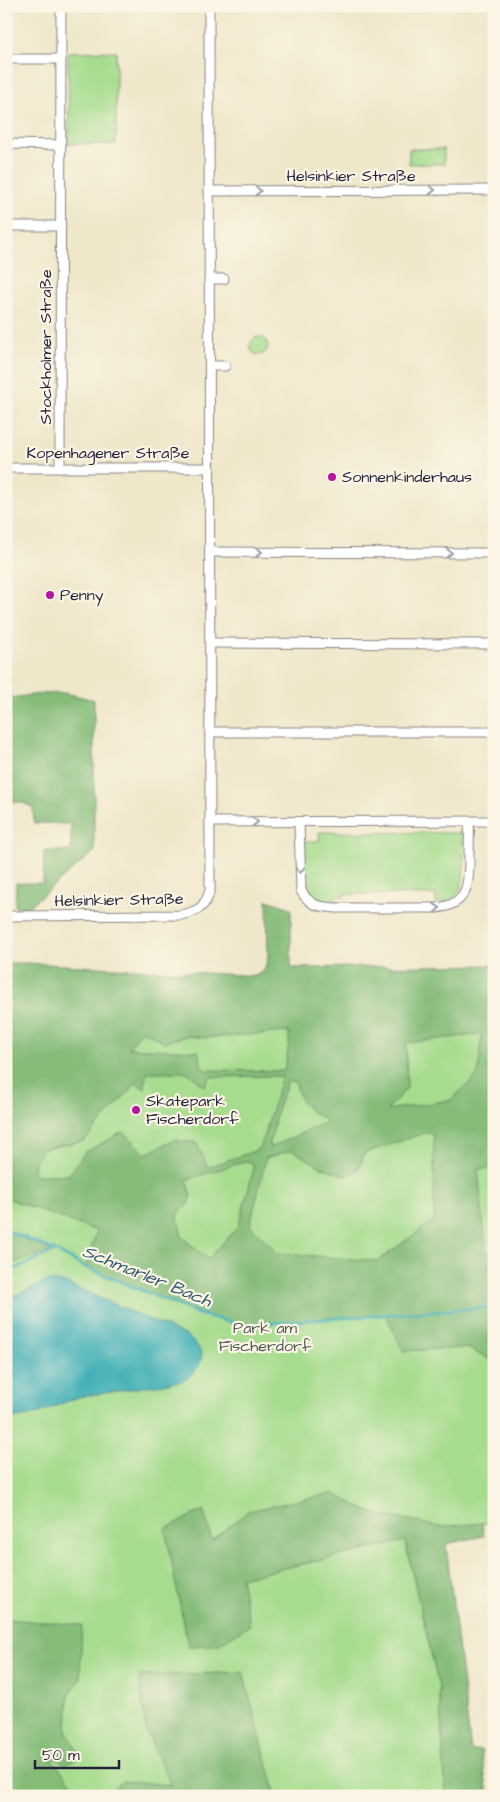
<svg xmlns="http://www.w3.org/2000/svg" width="500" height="1802" viewBox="0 0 500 1802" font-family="'Architects Daughter',sans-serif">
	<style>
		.green { fill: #a5dc8d; stroke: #647f64 }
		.forest { fill: #84bc78; stroke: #536f5a; fill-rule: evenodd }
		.water { fill: #3daeb5; stroke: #306878 }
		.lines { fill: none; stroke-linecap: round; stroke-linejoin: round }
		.stream { stroke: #3daeb5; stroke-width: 3 }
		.minor-casing { stroke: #888482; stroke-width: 11 }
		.minor { stroke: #fff; stroke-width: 9 }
		.oneway { stroke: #9c9ca7 }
		.poi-dot { fill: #b5179e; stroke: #fcf5e5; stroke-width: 2 }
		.labels { text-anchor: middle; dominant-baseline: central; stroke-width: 4.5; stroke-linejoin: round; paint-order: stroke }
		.street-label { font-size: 16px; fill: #22223b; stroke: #fcf5e5 }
		.poi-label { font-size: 16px; fill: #22223b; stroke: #fcf5e5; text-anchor: start }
		.park-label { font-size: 16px; fill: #495a54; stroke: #fcf5e5 }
		.water-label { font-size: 18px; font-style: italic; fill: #2d5a6c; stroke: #fcf5e5 }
	</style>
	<rect width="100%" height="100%" fill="#fcf5e5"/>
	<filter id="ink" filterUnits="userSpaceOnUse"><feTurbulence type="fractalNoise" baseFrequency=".02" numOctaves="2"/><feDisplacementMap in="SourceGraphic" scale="10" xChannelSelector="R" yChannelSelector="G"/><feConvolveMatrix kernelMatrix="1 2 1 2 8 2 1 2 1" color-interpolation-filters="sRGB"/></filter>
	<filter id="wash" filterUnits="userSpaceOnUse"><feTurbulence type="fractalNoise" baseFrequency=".0096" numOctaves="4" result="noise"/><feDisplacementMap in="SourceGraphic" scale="20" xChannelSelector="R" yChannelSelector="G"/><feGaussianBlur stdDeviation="1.12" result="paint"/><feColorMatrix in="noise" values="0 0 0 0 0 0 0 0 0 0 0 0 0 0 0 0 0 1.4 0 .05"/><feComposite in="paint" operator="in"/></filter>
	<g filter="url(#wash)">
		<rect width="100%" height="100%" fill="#efe7ca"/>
		<g class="green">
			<polygon points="116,51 116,144 69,144 68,52"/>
			<rect x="409" y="149" width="35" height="15"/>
			<circle cx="259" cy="346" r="9"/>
			<path d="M 319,832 L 463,833 C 463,849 468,885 455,897 C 450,902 442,903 436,903 L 436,895 L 344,894 L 344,896 L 336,896 L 336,903 C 329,902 322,901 317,898 C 301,887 306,857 306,841 L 319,841 Z"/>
			<polygon points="6,963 256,976 494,971 494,1521 405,1542 439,1687 446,1796 6,1796 6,1265 52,1250 6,1231"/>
		</g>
		<g class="forest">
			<polygon points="6,616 11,698 39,694 65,693 94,700 94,852 28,907 15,907 16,883 43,883 44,851 71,851 71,824 34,823 33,807 20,802 6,802"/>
			<path d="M 267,900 L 291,908 L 291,968 L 494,965 L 494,1168 L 478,1169 L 486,1251 L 494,1256 L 494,1361 L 467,1348 L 403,1351 L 386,1315 L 241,1325 L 199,1314 L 85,1267 L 97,1231 L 6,1198 L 6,963 L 28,963 L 256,976 L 265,968 L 268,957 ZM 142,1030 L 164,1042 L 187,1036 L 205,1038 L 289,1032 L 289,1044 L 284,1071 L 206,1070 L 202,1067 L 198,1051 L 129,1048 ZM 482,1034 L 478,1075 L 451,1100 L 387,1110 L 407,1088 L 406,1043 ZM 148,1072 L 187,1072 L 204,1086 L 210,1077 L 282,1076 L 261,1146 L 255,1151 L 208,1167 L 196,1142 L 176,1141 L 179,1138 L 145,1154 L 123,1132 L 85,1152 L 69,1175 L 35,1175 L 33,1171 L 35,1161 L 43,1149 L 84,1141 L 136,1083 L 145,1089 L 145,1080 ZM 288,1081 L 296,1083 C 298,1096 303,1107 315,1114 C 319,1116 322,1117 326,1120 L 322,1124 L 269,1148 L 277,1110 ZM 428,1132 L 434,1136 L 434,1220 L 378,1261 L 278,1253 L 250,1225 L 266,1158 L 292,1150 L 319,1166 L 346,1176 L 358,1170 L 365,1153 ZM 246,1161 L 251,1162 L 253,1166 L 253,1172 L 238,1227 L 208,1259 L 182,1237 L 177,1213 L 189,1205 L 191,1194 L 186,1180 Z"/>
			<polygon points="6,1231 52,1251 6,1265"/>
			<polygon points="333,1493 360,1508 381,1516 410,1520 438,1527 482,1523 484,1536 446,1544 471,1751 481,1750 488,1794 486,1796 446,1796 439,1687 405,1541 241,1578 250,1625 217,1645 188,1646 165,1529 203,1510 212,1540 248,1511"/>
			<polygon points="6,1619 82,1625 80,1679 69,1695 67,1732 80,1756 65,1765 47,1753 82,1796 6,1796"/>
			<polygon points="243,1672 276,1796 105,1796 123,1781 171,1785 146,1731 139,1676"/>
		</g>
		<path class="water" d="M 48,1281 L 63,1282 L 185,1335 C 189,1339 195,1342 198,1347 C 208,1359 194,1375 183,1381 L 78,1397 L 34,1415 L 6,1420 L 6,1299 Z"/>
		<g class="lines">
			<g class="stream">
				<polyline points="6,1230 56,1251 85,1267 199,1314 241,1325 494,1307"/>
				<polyline points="6,1273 55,1251"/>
			</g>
		</g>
	</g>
	<g filter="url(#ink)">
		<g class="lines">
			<g class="minor-casing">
				<g id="minor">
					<polyline points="6,59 61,59"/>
					<polyline points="6,144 61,145"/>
					<polyline points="209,191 494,190"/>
					<polyline points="6,226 61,226"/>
					<polyline points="209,279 224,279"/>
					<polyline points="210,366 225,366"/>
					<polyline points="6,468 210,468"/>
					<polyline points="60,468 61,6"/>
					<polyline points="210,552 494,553"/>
					<polyline points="210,643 494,644"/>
					<polyline points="210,732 494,732"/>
					<polyline points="210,822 494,821"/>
					<path d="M 299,822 L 301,891 C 311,907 320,907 338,908 L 436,908 C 468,905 469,885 469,857 C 469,845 470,834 469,822"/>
					<path d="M 6,916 L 181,915 C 198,911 205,908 210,890 L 209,6"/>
				</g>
			</g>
			<use href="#minor" class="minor"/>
		</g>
		<defs><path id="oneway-chevron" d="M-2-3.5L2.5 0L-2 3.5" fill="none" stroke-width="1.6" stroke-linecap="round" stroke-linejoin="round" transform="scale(1.25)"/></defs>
		<g class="oneway">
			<use href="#oneway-chevron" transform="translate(432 190)"/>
			<use href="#oneway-chevron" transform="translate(258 191)"/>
			<use href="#oneway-chevron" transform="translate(259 552)"/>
			<use href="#oneway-chevron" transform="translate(449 553)"/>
			<use href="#oneway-chevron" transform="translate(255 822)"/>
			<use href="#oneway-chevron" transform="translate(300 870) rotate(88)"/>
			<use href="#oneway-chevron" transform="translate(437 908) rotate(-5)"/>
		</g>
	</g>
	<g class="poi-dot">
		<circle cx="332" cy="477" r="5"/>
		<circle cx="50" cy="595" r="5"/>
		<circle cx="136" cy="1110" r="5"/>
	</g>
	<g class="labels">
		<g class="street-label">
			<text x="351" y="176">Helsinkier Straße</text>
			<text transform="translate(46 347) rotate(-90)">Stockholmer Straße</text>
			<text x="108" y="453">Kopenhagener Straße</text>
			<text transform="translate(119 900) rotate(-1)">Helsinkier Straße</text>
		</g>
		<g class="poi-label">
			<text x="342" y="477">Sonnenkinderhaus</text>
			<text x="60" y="595">Penny</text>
			<text x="146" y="1101">Skatepark<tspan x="146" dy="18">Fischerdorf</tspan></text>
		</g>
		<g class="park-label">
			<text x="265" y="1328">Park am<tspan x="265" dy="18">Fischerdorf</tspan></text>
		</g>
		<g class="water-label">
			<text transform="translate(147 1276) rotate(22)">Schmarler Bach</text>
		</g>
	</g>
	<rect width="500" height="1802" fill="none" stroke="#fcf5e5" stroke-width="25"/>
	<path d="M35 1760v8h84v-8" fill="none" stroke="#22223b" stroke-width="2.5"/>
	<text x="42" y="1760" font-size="15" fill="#22223b" stroke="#fcf5e5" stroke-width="4" paint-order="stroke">50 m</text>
</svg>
